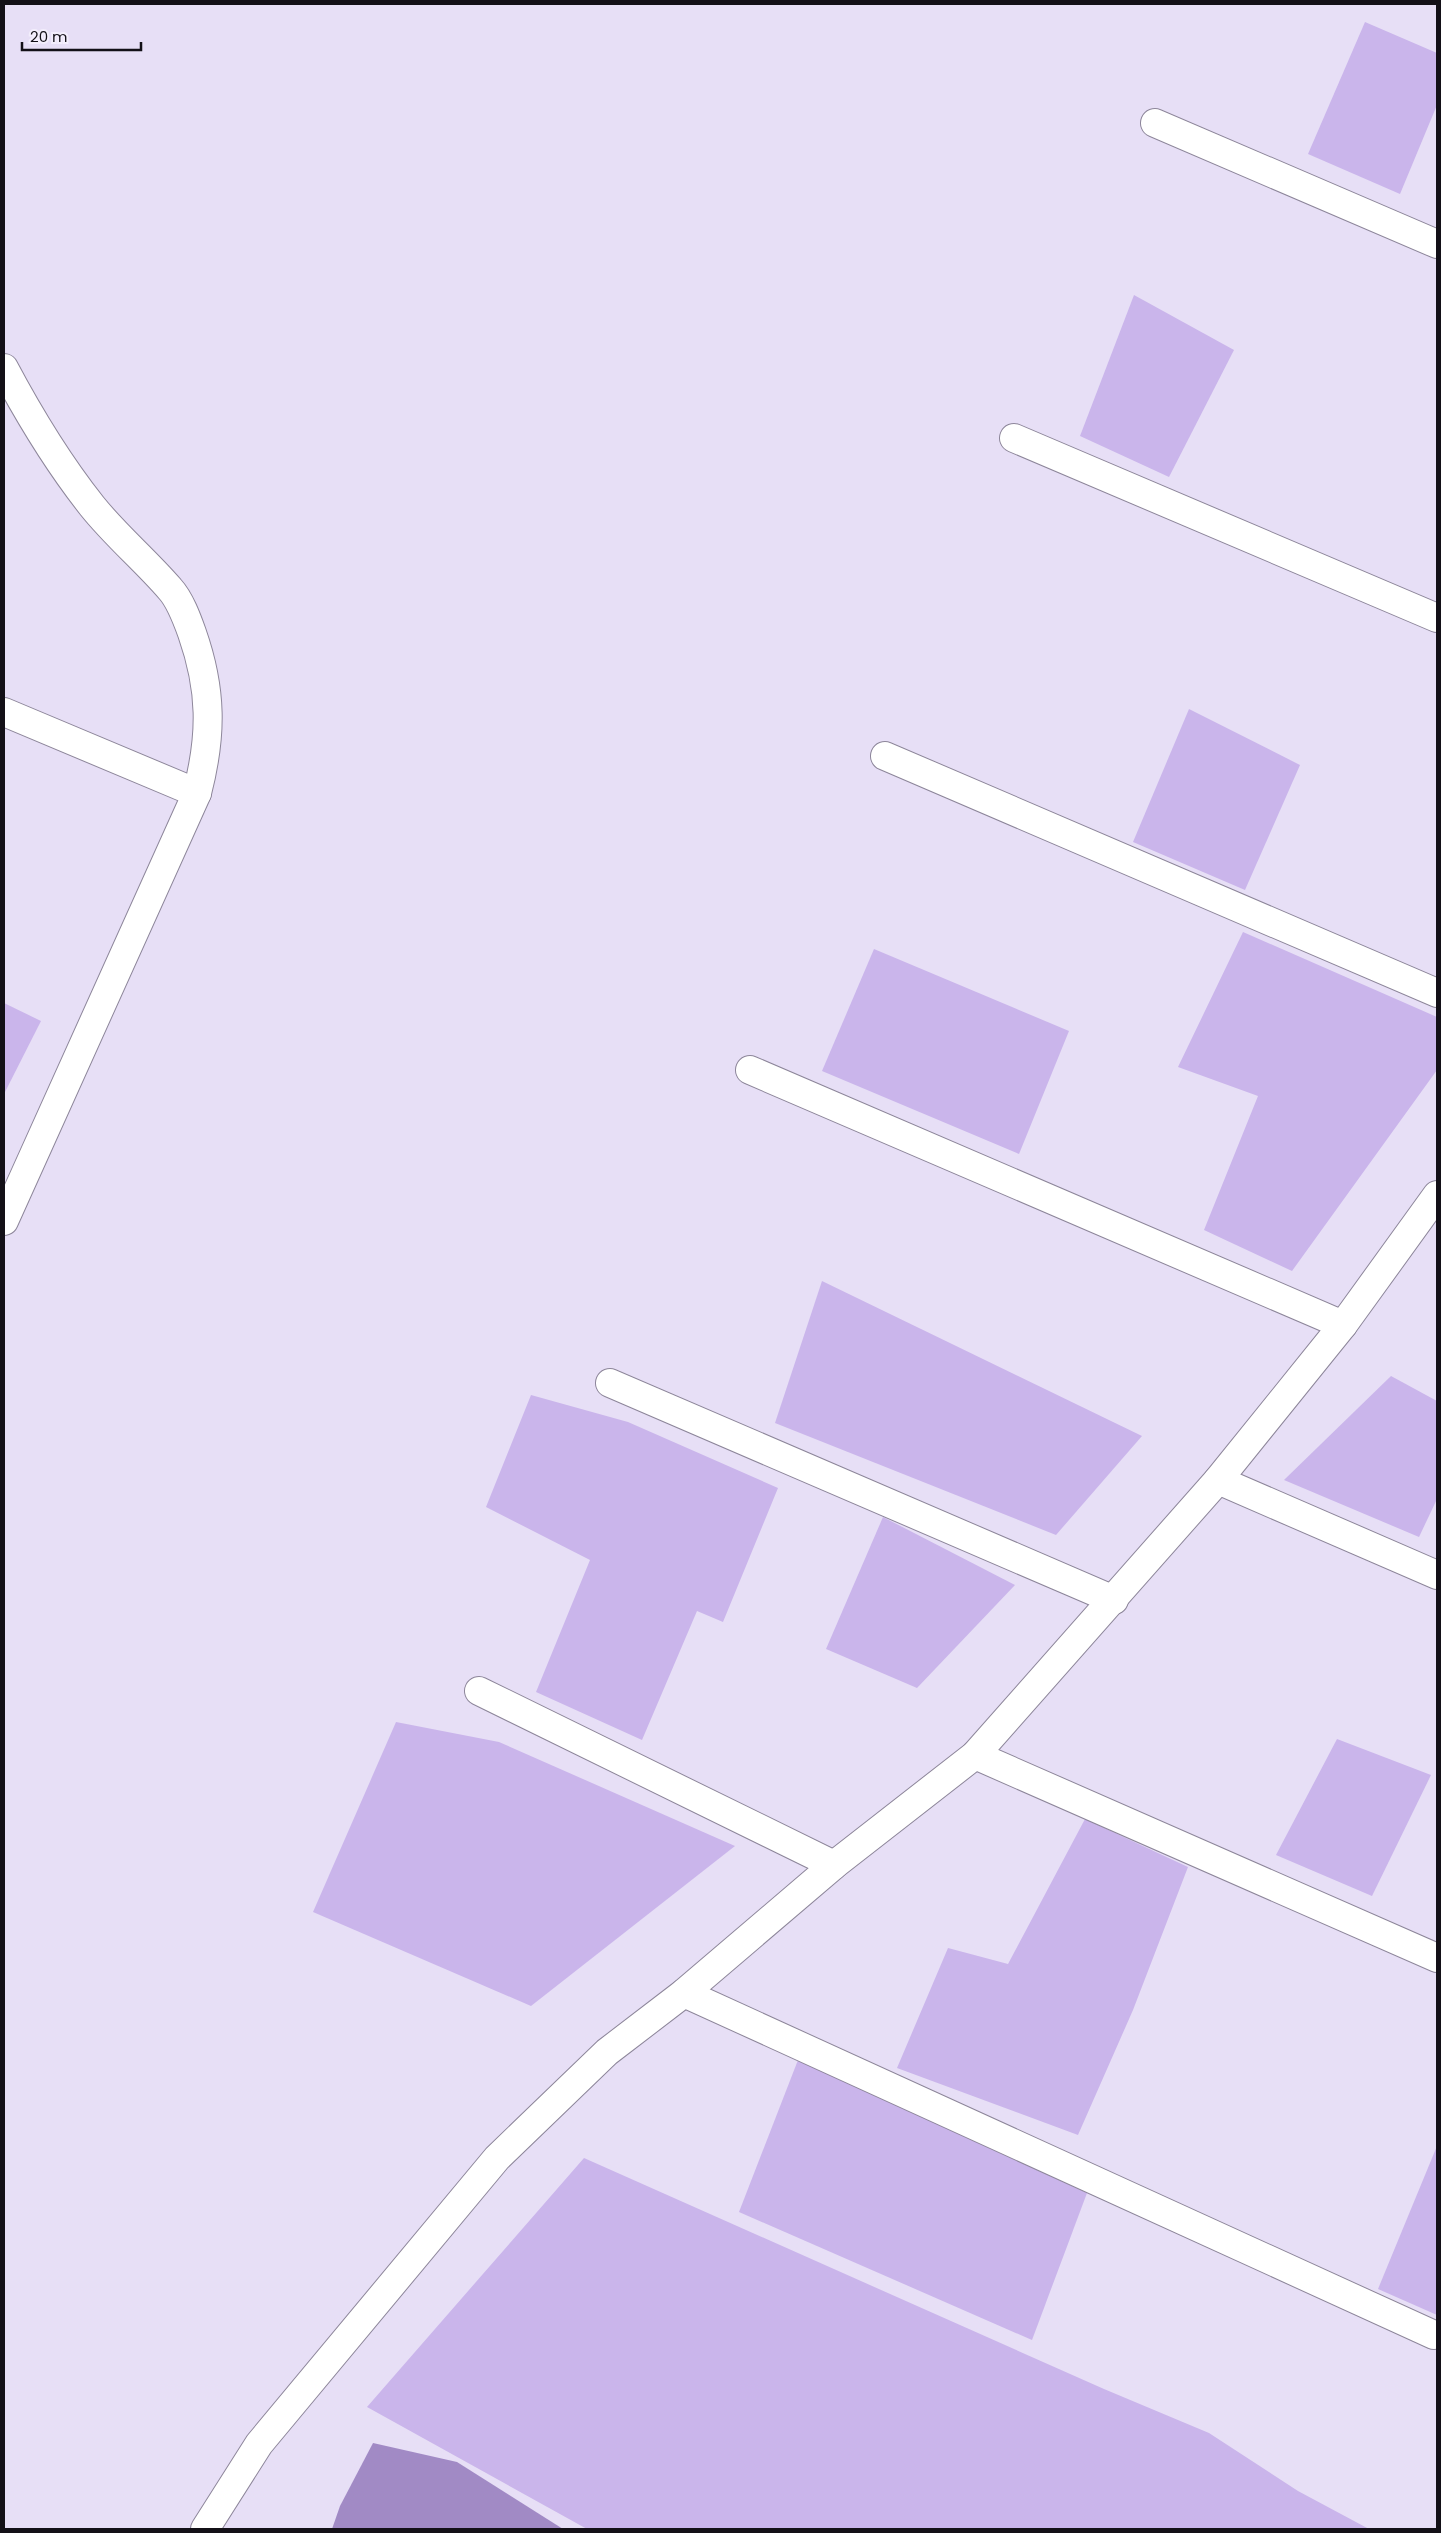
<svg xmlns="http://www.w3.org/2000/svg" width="1441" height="2533" viewBox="0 0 1441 2533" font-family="Poppins,sans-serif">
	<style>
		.green { fill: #cab5eb }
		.water { fill: #a18ac5 }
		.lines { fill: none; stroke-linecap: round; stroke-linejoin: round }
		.minor-casing { stroke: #8d869a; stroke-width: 30 }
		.minor { stroke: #fff; stroke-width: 28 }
	</style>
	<rect width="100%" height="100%" fill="#e7dff6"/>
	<g class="green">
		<polygon points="1365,22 1437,53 1437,105 1400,194 1308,154"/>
		<polygon points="1134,295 1234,350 1169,477 1080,436"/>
		<polygon points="1189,709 1300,765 1245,890 1133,842"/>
		<polygon points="1243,932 1437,1017 1437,1070 1292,1271 1204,1230 1258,1096 1178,1067"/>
		<polygon points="874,949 1069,1031 1019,1154 822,1071"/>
		<polygon points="4,1003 41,1021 4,1094"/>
		<polygon points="822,1281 1142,1436 1056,1535 775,1423"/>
		<polygon points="1391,1376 1437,1401 1437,1499 1419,1537 1284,1480"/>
		<polygon points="531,1395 628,1422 778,1488 723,1622 697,1611 642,1740 536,1692 590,1560 486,1507"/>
		<polygon points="883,1517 1015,1585 917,1688 826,1649"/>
		<polygon points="396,1722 499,1742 735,1846 531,2006 313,1912"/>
		<polygon points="1337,1739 1431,1775 1372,1896 1276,1855"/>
		<polygon points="1085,1819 1188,1867 1133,2010 1078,2135 897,2068 948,1948 1008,1964"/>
		<polygon points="798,2060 1087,2193 1032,2340 739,2212"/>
		<polygon points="1437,2146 1437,2315 1378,2289"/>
		<polygon points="584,2158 1104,2389 1209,2433 1298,2491 1369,2529 587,2529 367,2407"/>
	</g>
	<polygon class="water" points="373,2443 457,2462 563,2529 332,2529 340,2506"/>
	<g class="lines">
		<g class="minor-casing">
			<g id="minor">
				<polyline points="1155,123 1437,244"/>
				<path d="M 4,368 C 30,417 58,463 92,506 C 116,536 145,560 170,589 C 180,600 187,619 192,633 C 212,690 212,735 197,793 L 4,1221"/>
				<polyline points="1014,438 1437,618"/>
				<polyline points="4,712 197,793"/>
				<polyline points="885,756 1437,993"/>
				<polyline points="750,1070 1343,1325"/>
				<polyline points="610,1383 1114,1600"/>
				<polyline points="1218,1480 1437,1575"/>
				<polyline points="479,1691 834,1865"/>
				<polyline points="975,1755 1437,1958"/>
				<polyline points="684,1993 1434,2335"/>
				<polyline points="205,2529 259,2444 497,2158 607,2052 684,1993 834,1865 975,1755 1218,1480 1343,1325 1437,1195"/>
			</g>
		</g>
		<use href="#minor" class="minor"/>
	</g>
	<rect width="1441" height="2533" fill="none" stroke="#131017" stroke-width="10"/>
	<path d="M22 42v8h119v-8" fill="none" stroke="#131017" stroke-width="2.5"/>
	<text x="30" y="42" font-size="15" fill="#131017" stroke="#f3eefc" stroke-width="4" paint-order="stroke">20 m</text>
</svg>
